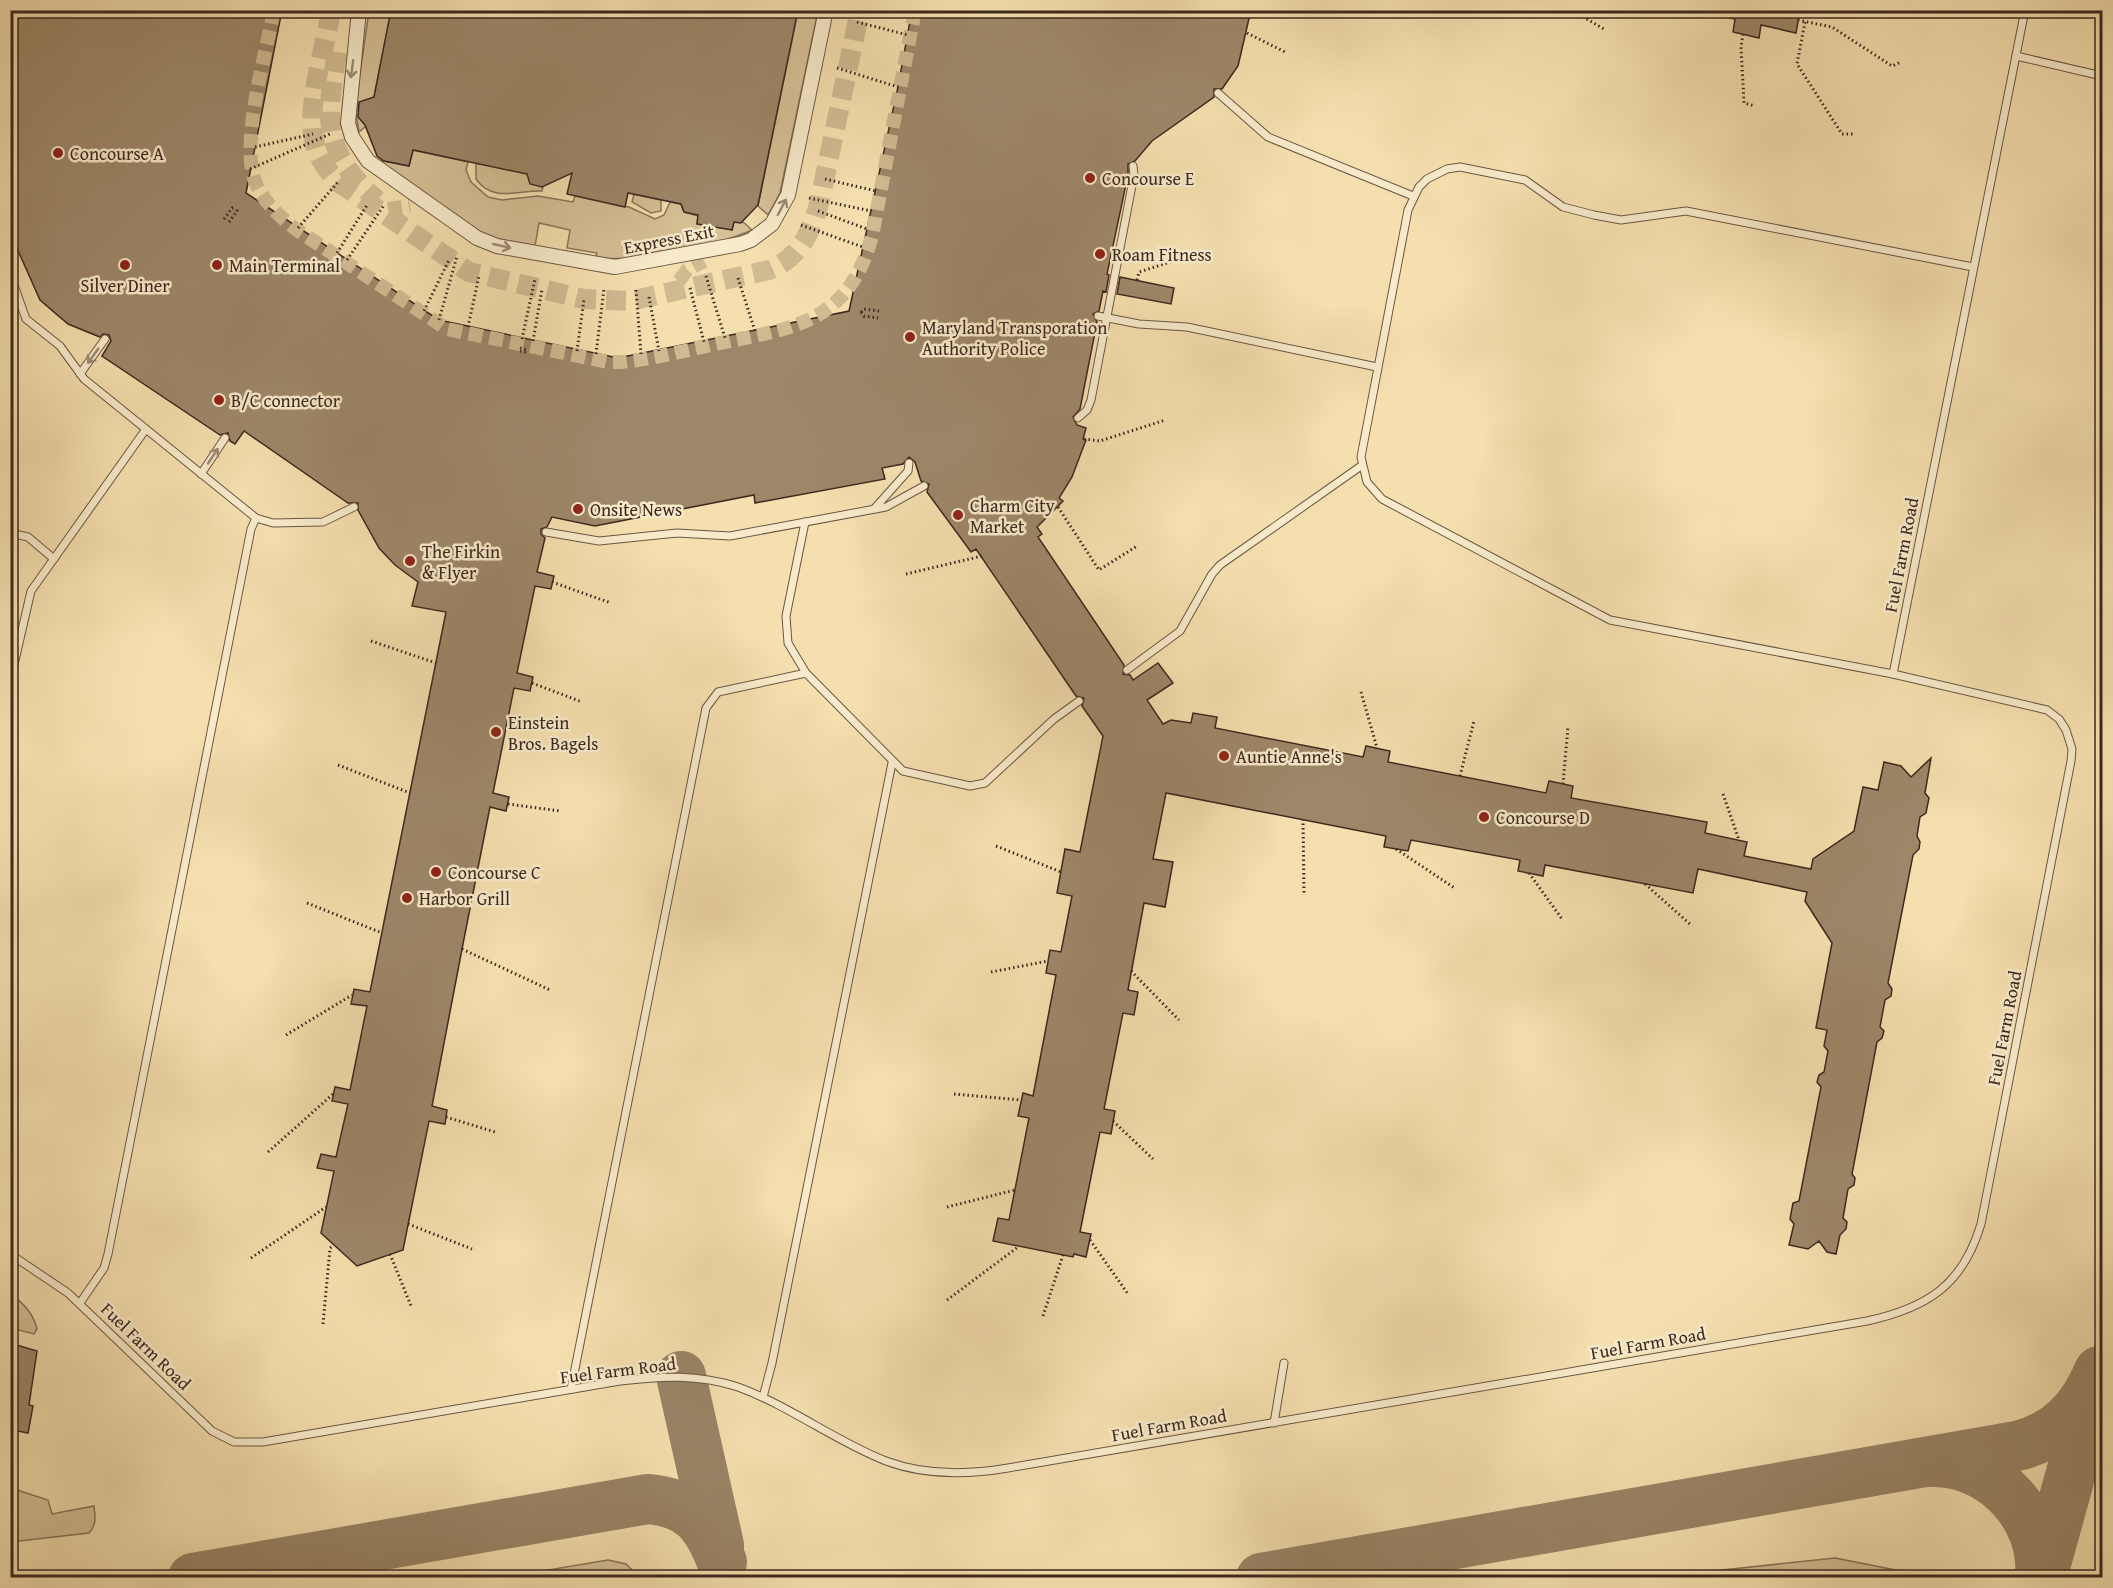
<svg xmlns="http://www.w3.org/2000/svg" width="2113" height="1588" viewBox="0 0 2113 1588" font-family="'Gentium Book Plus',serif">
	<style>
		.green { fill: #d6c096; stroke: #8a745a; stroke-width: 1.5 }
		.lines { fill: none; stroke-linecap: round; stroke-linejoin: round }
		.taxiway { stroke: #998466; stroke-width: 50 }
		.building { fill: #9d8769; stroke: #3d281f; stroke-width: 1.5 }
		.minor-tunnel { stroke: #d0ba91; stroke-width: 14; stroke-dasharray: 14 7; stroke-linecap: butt }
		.secondary-tunnel { stroke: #d0ba91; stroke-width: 20; stroke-dasharray: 20 10; stroke-linecap: butt }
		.service-casing { stroke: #6b5643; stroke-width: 9 }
		.minor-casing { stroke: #6b5643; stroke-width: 16 }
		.path { stroke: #3d281f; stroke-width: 3; stroke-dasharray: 1.5 3; stroke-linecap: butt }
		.service { stroke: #f8eaca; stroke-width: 7 }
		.minor { stroke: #f8eaca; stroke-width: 14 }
		.oneway { stroke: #9a8974 }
		.poi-dot { fill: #8f2418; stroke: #f8eaca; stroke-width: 2 }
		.labels { text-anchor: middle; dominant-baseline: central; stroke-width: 5; stroke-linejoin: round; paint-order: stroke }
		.poi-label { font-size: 18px; fill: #3d281f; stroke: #f8eaca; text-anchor: start }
		.street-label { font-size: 18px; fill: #3d281f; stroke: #f8eaca }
	</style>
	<rect width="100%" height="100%" fill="#f5dfae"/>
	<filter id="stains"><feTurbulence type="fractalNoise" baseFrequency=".00333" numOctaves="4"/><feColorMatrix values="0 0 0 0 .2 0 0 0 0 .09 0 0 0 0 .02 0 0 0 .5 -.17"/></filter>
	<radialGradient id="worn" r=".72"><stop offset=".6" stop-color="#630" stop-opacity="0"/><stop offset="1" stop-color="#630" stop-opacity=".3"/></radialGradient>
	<g class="green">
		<polygon points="369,11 391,11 373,103 363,101 358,105 356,115 366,120 366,126 359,132 355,109"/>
		<polygon points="798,11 818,11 780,193 768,215 758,206"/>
		<path d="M 413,150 L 468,162 L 466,170 L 471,182 L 488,197 L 502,200 L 538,196 L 573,202 L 575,196 L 629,207 L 655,219 L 664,215 L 670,202 L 681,204 L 684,212 L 698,216 L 697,224 L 732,230 L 734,222 L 742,221 L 752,230 C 721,244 628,264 596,257 L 597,253 L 567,248 L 570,230 L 539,223 L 535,246 L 494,238 L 476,230 L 378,160 L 409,166 Z"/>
		<path d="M 476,163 L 530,174 L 530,183 L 543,187 L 542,191 C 518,190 493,203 476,179 Z"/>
		<polygon points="634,194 661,200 661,211 651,213 632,202"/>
		<path d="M 11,1295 C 24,1303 33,1313 37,1329 L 34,1334 L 11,1328 Z"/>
		<path d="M 11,1488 L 48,1500 L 52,1514 L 94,1506 C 95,1516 97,1525 89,1533 L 11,1542 Z"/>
		<polygon points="1835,1558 1911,1573 1920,1577 1657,1577"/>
		<polygon points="608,1560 626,1564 639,1577 506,1577"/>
	</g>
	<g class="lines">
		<g class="taxiway">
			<polyline points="681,1376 719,1545"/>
			<path d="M 1934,1462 C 1994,1462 2045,1517 2040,1577"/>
			<path d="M 193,1578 L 648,1499 C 692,1503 707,1523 722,1562"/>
			<path d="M 1261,1578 L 2017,1446 C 2058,1436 2083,1410 2099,1371"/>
			<polyline points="2042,1578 2093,1393"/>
		</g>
	</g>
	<g class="building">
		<polygon points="10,10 282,10 246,193 439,320 618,358 849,311 898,87 912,10 1251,10 1238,66 1222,89 1214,89 1214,97 1152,141 1135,161 1128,164 1128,175 1107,274 1109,275 1106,292 1103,291 1099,311 1093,314 1097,322 1080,409 1073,417 1077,425 1086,428 1083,439 1086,440 1072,477 1059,498 1063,501 1037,527 1042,534 1038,537 1124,665 1123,674 1130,675 1133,680 1158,663 1173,683 1147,700 1163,724 1171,720 1191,723 1193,713 1217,717 1215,728 1363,757 1366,746 1390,751 1388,762 1546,793 1549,781 1573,786 1571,798 1707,822 1705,833 1747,842 1744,856 1811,869 1813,859 1854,831 1863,787 1878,790 1884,762 1901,766 1911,777 1931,758 1925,793 1929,798 1926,813 1920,817 1917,836 1920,842 1919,849 1913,855 1888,983 1892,989 1891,996 1885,1000 1880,1027 1884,1031 1882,1038 1877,1042 1852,1174 1855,1178 1854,1185 1848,1189 1843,1218 1847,1222 1846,1229 1840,1235 1836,1254 1827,1252 1819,1241 1808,1249 1789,1245 1794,1224 1790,1219 1793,1203 1799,1201 1821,1087 1817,1082 1819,1075 1824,1072 1828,1051 1824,1046 1827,1030 1816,1028 1832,943 1805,901 1807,892 1698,869 1693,893 1545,865 1543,876 1518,871 1520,860 1411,840 1408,851 1384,847 1386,836 1166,793 1153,859 1173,862 1165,907 1144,903 1128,990 1138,992 1134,1015 1123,1013 1104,1109 1115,1111 1111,1134 1100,1132 1080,1232 1091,1234 1086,1257 1074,1254 1073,1257 993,1241 998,1218 1009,1220 1029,1118 1018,1116 1023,1093 1033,1096 1056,975 1046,973 1050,950 1061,952 1072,896 1057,893 1065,849 1080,852 1103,736 1082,706 1084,698 1076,696 976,549 971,552 927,492 929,484 921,481 915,462 909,457 903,464 882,468 885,479 755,503 754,495 595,526 552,517 547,527 541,529 541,534 545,538 537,572 554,576 551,589 535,586 517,673 533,677 530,691 514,688 493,793 509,797 506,811 490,807 462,949 432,1106 447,1110 445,1124 429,1121 403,1250 357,1266 321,1233 334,1171 317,1168 321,1154 336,1157 348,1104 332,1101 335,1087 350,1090 367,1006 351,1004 354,989 370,992 446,612 412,606 418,582 395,565 379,548 358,510 358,503 348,503 244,431 235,444 230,441 228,433 220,435 102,356 111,341 109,335 103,334 100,337 68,324 40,300 16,246 10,248"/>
		<polygon points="391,10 798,10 758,205 741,223 734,222 732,230 697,224 698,215 684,212 681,204 628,193 625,207 567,194 572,173 542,187 530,184 527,174 413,150 409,166 384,161 377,156 365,125 358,117 359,102 374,97"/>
		<polygon points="1724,10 1800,10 1796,33 1761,25 1759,38 1733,32 1735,19 1723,17"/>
		<polygon points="1120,277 1174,288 1171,304 1117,294"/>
		<polygon points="10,1343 37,1351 29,1405 33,1406 28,1433 13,1430 16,1417 10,1416"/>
	</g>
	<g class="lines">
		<g class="minor-tunnel">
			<path d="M 274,10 C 266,54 238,148 257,186 C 266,204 281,218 297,230 L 447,329 L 608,362 L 621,362 C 654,359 687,350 720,343 C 797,327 848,323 872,236 L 915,10"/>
			<polyline points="388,209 410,206"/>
			<polyline points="679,281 687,270 704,261"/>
		</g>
		<g class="secondary-tunnel">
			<path d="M 331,10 C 325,50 304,109 316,148 C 320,161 329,172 338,182 L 469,272 L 584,299 L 630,301 L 769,270 C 800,258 812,231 820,200 L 860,10"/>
			<path d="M 337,52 C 326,120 321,151 377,200"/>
		</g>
		<g class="service-casing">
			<g id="service">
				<polyline points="2016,56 2102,76"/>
				<polyline points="1218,93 1268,137 1413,196"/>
				<polyline points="10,274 26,319 60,346 84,379 256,518 273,523 323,522 354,507"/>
				<polyline points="1098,316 1139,324 1187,327 1377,367"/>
				<polyline points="80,374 105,339"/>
				<polyline points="1078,418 1087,410 1091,400 1134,175 1133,166"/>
				<polyline points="201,474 225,438"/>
				<polyline points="874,509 908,471 909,463"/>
				<polyline points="805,522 786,616 788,643 806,673 903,771 970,786 985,783 1054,719 1079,701"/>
				<polyline points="546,532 599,541 677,533 730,536 886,507 924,486"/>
				<polyline points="10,533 28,537 54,559"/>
				<polyline points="1127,670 1180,631 1212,574 1220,565 1361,466"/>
				<polyline points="1893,674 2025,10"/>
				<polyline points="10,682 31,591 146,429"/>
				<path d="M 10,1254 L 68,1293 L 212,1431 L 234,1442 L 263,1442 L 620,1381 C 662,1376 698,1374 738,1387 C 790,1406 835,1441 886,1461 C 926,1476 967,1475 1008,1468 L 1867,1321 C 1927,1308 1963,1285 1981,1224 L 2071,761 L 2072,749 L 2066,730 L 2059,719 L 2047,710 L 1893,674 L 1610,620 L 1382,499 L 1367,482 L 1361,457 L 1408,210 L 1419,187 L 1427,179 L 1447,169 L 1460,167 L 1525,180 L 1563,207 L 1594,215 L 1621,220 L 1686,211 L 1973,267"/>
				<polyline points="80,1303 104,1268 108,1254 251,529 256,518"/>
				<polyline points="571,1389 706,708 718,692 806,673"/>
				<polyline points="763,1397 772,1363 892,763"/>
				<polyline points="1274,1423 1284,1363"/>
			</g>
		</g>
		<g class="minor-casing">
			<polyline id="minor" points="359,10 348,123 352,137 368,161 477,238 497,246 615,267 740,244 751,240 772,224 788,195 826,10"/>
		</g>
		<g class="path">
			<polyline points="1571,10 1604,29"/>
			<polyline points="1798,20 1832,27 1892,66 1901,62"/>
			<polyline points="857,22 908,35"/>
			<polyline points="1805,22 1797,64 1842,134 1855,134"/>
			<polyline points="1247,33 1285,52"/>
			<polyline points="1743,34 1741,47 1744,103 1755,106"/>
			<polyline points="837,68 898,87"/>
			<polyline points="255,147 313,134"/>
			<polyline points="250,169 330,134"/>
			<polyline points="825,179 876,191"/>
			<polyline points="809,198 871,211"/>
			<polyline points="818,211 867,229"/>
			<polyline points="224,219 232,208 236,207"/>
			<polyline points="229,222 237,211 236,207"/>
			<polyline points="801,225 863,247"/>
			<polyline points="298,228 338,182"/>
			<polyline points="337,253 367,205"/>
			<polyline points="347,260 384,205"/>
			<polyline points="706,276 725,338"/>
			<polyline points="738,278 755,331"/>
			<polyline points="1137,280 1139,272 1186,257"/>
			<polyline points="690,288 704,342"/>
			<polyline points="636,290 641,354"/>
			<polyline points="649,297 659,351"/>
			<polyline points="424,311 449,260"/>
			<polyline points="861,312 864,309 879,311"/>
			<polyline points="861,312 864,316 878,318"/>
			<polyline points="439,320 457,256"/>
			<polyline points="468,327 479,276"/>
			<polyline points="522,339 535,279"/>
			<polyline points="533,341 542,289"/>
			<polyline points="520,348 528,350"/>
			<polyline points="520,351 528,353"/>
			<polyline points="577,351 584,299"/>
			<polyline points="596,354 604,289"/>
			<polyline points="1084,439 1100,441 1165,420"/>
			<polyline points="1058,507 1099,570 1137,546"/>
			<polyline points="906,574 982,556"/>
			<polyline points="552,582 611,603"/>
			<polyline points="371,641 436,663"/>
			<polyline points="532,683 582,702"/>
			<polyline points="1361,692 1377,748"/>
			<polyline points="338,765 410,793"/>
			<polyline points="1460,776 1474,721"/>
			<polyline points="1563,784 1568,727"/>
			<polyline points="1723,794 1739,840"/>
			<polyline points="508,804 560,811"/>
			<polyline points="1303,819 1304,893"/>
			<polyline points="996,846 1061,872"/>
			<polyline points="1396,849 1456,889"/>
			<polyline points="1529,873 1562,919"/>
			<polyline points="1645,884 1692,926"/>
			<polyline points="307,903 382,933"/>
			<polyline points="462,949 550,990"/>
			<polyline points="1131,971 1179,1020"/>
			<polyline points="991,972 1048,961"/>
			<polyline points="286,1035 352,995"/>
			<polyline points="954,1094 1021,1100"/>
			<polyline points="446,1117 495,1132"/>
			<polyline points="1113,1121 1153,1159"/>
			<polyline points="268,1152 333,1094"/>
			<polyline points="947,1207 1015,1190"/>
			<polyline points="408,1224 472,1249"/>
			<polyline points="1090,1240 1128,1294"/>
			<polyline points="390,1254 411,1306"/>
			<polyline points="251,1258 326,1207"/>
			<polyline points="947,1300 1018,1247"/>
			<polyline points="1043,1316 1063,1255"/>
			<polyline points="323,1324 330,1248 334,1245"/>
		</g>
		<use href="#service" class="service"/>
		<use href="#minor" class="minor"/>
	</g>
	<defs><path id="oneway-shaft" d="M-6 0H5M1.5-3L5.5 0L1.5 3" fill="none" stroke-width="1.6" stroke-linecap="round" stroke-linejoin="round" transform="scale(1.5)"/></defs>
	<g class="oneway">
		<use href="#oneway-shaft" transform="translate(352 69) rotate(98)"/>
		<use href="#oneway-shaft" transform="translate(782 207) rotate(-62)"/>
		<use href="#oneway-shaft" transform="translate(502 246) rotate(13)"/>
		<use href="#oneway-shaft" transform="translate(93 356) rotate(126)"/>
		<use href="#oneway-shaft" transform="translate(213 456) rotate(-56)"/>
	</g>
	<g class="poi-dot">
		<circle cx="58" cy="153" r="6"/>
		<circle cx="1090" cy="178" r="6"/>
		<circle cx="1100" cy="254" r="6"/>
		<circle cx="125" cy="265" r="6"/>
		<circle cx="217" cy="265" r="6"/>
		<circle cx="910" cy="337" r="6"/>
		<circle cx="219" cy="400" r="6"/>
		<circle cx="578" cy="509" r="6"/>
		<circle cx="958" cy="515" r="6"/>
		<circle cx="410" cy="561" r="6"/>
		<circle cx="496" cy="732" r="6"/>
		<circle cx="1224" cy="756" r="6"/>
		<circle cx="1484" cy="817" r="6"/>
		<circle cx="436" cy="872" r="6"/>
		<circle cx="407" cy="898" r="6"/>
	</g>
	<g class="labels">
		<g class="poi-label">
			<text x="70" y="153">Concourse A</text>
			<text x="1102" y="178">Concourse E</text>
			<text x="1112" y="254">Roam Fitness</text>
			<text x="229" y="265">Main Terminal</text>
			<text x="125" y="285" text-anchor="middle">Silver Diner</text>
			<text x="922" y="327">Maryland Transporation<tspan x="922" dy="21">Authority Police</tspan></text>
			<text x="231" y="400">B/C connector</text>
			<text x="970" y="505">Charm City<tspan x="970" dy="21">Market</tspan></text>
			<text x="590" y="509">Onsite News</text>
			<text x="422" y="551">The Firkin<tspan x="422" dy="21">&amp; Flyer</tspan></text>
			<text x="508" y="722">Einstein<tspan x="508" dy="21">Bros. Bagels</tspan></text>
			<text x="1236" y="756">Auntie Anne's</text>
			<text x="1496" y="817">Concourse D</text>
			<text x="448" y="872">Concourse C</text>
			<text x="419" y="898">Harbor Grill</text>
		</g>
		<g class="street-label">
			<text transform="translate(669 239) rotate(-11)">Express Exit</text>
			<text transform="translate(1901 555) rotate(-79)">Fuel Farm Road</text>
			<text transform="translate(2004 1028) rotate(-79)">Fuel Farm Road</text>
			<text transform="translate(1648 1343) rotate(-10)">Fuel Farm Road</text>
			<text transform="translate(146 1346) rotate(44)">Fuel Farm Road</text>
			<text transform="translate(618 1370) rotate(-7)">Fuel Farm Road</text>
			<text transform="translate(1169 1425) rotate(-10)">Fuel Farm Road</text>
		</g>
	</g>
	<rect width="2113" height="1588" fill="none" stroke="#f5dfae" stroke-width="36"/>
	<rect x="12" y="12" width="2089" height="1564" fill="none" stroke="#3d281f" stroke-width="3"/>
	<rect x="18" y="18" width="2077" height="1552" fill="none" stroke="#3d281f" stroke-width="1.5"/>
	<rect width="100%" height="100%" filter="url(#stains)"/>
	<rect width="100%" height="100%" fill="url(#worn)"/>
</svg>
